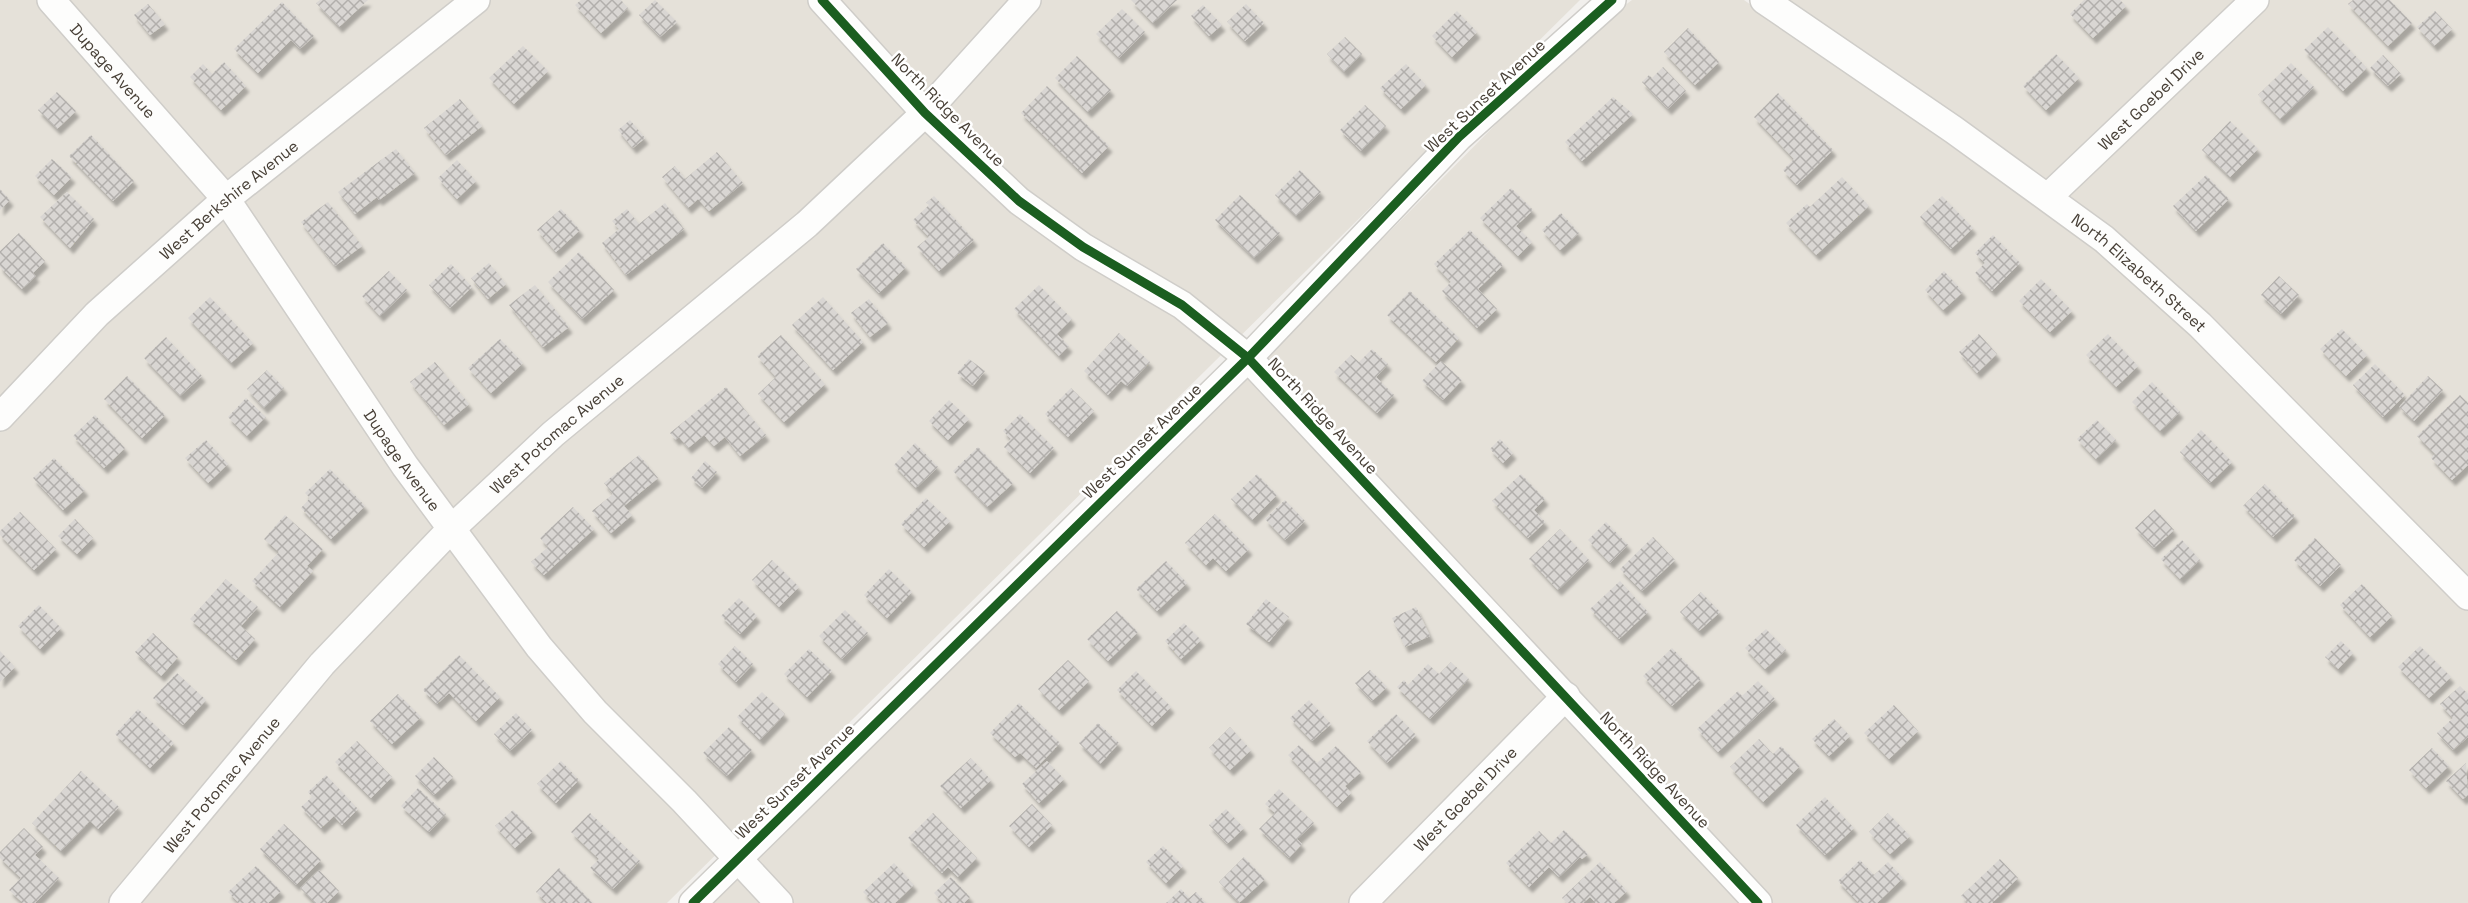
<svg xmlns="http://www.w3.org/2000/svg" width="2468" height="903" viewBox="0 0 2468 903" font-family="'Space Grotesk',sans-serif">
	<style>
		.residential { fill: #e5e1d9 }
		.building { fill: url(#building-cross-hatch); filter: url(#shadow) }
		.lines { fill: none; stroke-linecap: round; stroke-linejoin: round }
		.street-casing { stroke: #cfcdc9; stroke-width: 30 }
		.street { stroke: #fdfdfc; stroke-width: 27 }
		.cycleway-casing { stroke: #fff; stroke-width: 13 }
		.cycleway { stroke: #1b5e20; stroke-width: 9 }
		.labels { text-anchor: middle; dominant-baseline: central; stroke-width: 5; stroke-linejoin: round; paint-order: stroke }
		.street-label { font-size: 16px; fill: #484037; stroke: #fff }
	</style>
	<defs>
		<pattern id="building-cross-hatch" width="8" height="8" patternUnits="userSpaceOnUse" patternTransform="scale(1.5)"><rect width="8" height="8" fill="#d9d6d3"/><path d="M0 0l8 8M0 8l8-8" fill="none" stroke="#b2afac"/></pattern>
		<filter id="shadow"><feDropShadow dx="3.5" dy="6" stdDeviation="1.5" flood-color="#0004"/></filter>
	</defs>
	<rect width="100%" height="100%" fill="#f1efec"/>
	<g class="residential">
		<polygon points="0,0 1580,0 667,903 0,903"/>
		<polygon points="1632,0 1744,0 2036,206 2142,286 2468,610 2468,903 710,903 1244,379 1581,38"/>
		<polygon points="1785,0 2468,0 2468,579 2210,314 2065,198"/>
	</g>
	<g class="building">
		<polygon points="320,0 368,0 339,27 316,3"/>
		<polygon points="581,0 621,0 628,8 601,33 575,5"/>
		<polygon points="655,0 677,22 660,37 639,15"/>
		<polygon points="1131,0 1177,0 1153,23"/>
		<polygon points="2084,0 2120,0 2126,6 2093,38 2070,14"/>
		<polygon points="2353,0 2390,0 2412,23 2388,46 2348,4"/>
		<polygon points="282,2 314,36 300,49 291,40 258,73 234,49"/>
		<polygon points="148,4 165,24 150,35 134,15"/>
		<polygon points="1246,4 1264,23 1245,41 1227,22"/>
		<polygon points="1203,5 1222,25 1209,36 1191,16"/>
		<polygon points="1122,9 1145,32 1119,58 1096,34"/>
		<polygon points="1457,11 1477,32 1452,57 1432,36"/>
		<polygon points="2435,11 2452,29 2434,46 2417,27"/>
		<polygon points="2328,27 2367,68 2343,91 2304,50"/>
		<polygon points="1688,28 1719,62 1695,85 1664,52"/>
		<polygon points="1345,37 1362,54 1344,72 1327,54"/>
		<polygon points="523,46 548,71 514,104 489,78"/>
		<polygon points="2056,54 2079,78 2046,110 2023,86"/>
		<polygon points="2383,55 2401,74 2388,86 2370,68"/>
		<polygon points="1077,56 1111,90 1088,112 1055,78"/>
		<polygon points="224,62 246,86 221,110 190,77 203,64 212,74"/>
		<polygon points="2291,63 2314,87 2280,119 2258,95"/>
		<polygon points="1406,64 1426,85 1401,109 1380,88"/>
		<polygon points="1663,67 1686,91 1668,109 1642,82 1649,75 1652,78"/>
		<polygon points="1047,86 1109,146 1082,173 1021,113"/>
		<polygon points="57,92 76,111 57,129 38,110"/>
		<polygon points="1778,93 1833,150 1797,185 1783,170 1794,159 1754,117"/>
		<polygon points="1613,97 1633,114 1582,161 1565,142"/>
		<polygon points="460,99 482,126 446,155 424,128"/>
		<polygon points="1365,105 1386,126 1361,151 1340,130"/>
		<polygon points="630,120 645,138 633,148 618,130"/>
		<polygon points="2230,121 2258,149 2230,177 2202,150"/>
		<polygon points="91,135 134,181 113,201 69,156"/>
		<polygon points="396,149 415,173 379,200 377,197 355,214 338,192"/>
		<polygon points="717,152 743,183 709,211 698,199 688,208 662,177 675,166 685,179"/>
		<polygon points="52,159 72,177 54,195 35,176"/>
		<polygon points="457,160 476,181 457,199 438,178"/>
		<polygon points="1300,170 1321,192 1296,216 1275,195"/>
		<polygon points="2206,175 2229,199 2196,231 2173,206"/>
		<polygon points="1842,177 1869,206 1816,255 1786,223 1807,204 1810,207"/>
		<polygon points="1511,188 1533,210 1516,226 1532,242 1518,256 1480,218"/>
		<polygon points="0,189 10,200 0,210"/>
		<polygon points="67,192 94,219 70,248 40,217"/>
		<polygon points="1240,195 1280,233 1254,258 1215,220"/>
		<polygon points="934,196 974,240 939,271 917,247 929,237 913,220 929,205 926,203"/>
		<polygon points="1942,196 1973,228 1951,249 1920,217"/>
		<polygon points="328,202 362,246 335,266 301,222"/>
		<polygon points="665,203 684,229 626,275 602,243 619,229 612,221 627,209 639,224"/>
		<polygon points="561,209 580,230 556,252 537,230"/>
		<polygon points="1561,213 1579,233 1560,250 1542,230"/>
		<polygon points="1470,230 1503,265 1478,289 1497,309 1477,328 1442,291 1451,282 1434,264"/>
		<polygon points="19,233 45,261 33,273 36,276 22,289 0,267 0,251"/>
		<polygon points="1993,235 2020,263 1992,291 1975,273 1985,263 1975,253"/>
		<polygon points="883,243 906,267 879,293 856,269"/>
		<polygon points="579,252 614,290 582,319 548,282"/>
		<polygon points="489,263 506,284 488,299 471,278"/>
		<polygon points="451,264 472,287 450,308 429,285"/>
		<polygon points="389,271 407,290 380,316 362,296"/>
		<polygon points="1944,271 1963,292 1943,310 1925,290"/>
		<polygon points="2279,276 2299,295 2281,314 2261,295"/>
		<polygon points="2041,279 2072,311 2050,332 2019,301"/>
		<polygon points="535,285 569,327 543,347 509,305"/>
		<polygon points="1039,285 1072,319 1057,334 1069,346 1059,356 1014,309"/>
		<polygon points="1410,291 1459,338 1436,362 1387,315"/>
		<polygon points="210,297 253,343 231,363 188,318"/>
		<polygon points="823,297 863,342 833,370 792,325"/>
		<polygon points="869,299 888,323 870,337 851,313"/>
		<polygon points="2342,329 2367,355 2346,376 2320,349"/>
		<polygon points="1119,333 1150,362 1127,386 1121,381 1108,395 1084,371"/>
		<polygon points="1979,334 1997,354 1977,373 1959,352"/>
		<polygon points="2108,334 2138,366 2116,387 2086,355"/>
		<polygon points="781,335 825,384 784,422 758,394 776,377 757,356"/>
		<polygon points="166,337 202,376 180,396 144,358"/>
		<polygon points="500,339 523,363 491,393 468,368"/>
		<polygon points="1372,349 1388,364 1376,377 1394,395 1377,413 1334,372 1351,355 1359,362"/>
		<polygon points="969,359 985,371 973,386 957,373"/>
		<polygon points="1441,361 1462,380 1443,400 1422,381"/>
		<polygon points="435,362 469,404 444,425 410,382"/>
		<polygon points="2375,364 2405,395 2383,417 2353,385"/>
		<polygon points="267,370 284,388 264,408 247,389"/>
		<polygon points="127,376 165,415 142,438 104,399"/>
		<polygon points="2428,376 2443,390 2414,421 2399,407"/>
		<polygon points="2152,382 2180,412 2160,431 2132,402"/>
		<polygon points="726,387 766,435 740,456 725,437 714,446 704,435 688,448 679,437 676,440 670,433"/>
		<polygon points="1071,388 1094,411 1068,437 1045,414"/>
		<polygon points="2460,395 2468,403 2468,465 2452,480 2431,458 2435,454 2417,436"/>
		<polygon points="246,398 266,417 247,436 228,417"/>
		<polygon points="949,400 969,419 948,440 929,421"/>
		<polygon points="1020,414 1054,448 1030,473 1004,447 1011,439 1003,431"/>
		<polygon points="95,415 125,448 104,468 73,436"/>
		<polygon points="2097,420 2116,440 2096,459 2077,439"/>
		<polygon points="2201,430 2232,462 2210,483 2180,452"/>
		<polygon points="1500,439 1513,453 1503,463 1490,449"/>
		<polygon points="206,440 228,464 208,483 185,458"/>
		<polygon points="915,443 938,467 916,488 894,465"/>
		<polygon points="978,447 1013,483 987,507 953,471"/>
		<polygon points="639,455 658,478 624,506 632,515 611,533 592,511 613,494 604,483"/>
		<polygon points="54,458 85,490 63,510 33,478"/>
		<polygon points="705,461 717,472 702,488 691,478"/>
		<polygon points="330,469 365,506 331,539 301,508 310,498 305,493"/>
		<polygon points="1257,474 1277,495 1252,520 1231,499"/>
		<polygon points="1521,474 1545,499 1534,510 1545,522 1528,538 1492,501"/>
		<polygon points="2265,484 2295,516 2273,537 2243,506"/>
		<polygon points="926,498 950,521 924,547 901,524"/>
		<polygon points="1285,500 1305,521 1285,540 1265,519"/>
		<polygon points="573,507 594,529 544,575 531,562 548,547 540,538"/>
		<polygon points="2155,509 2174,530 2154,548 2135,528"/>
		<polygon points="20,512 56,549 34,570 0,535 0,531"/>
		<polygon points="1215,514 1249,549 1226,571 1213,558 1206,565 1185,543"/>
		<polygon points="285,515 323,549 307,566 313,571 280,607 252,581 279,552 264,539"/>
		<polygon points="75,519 93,538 77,554 58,536"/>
		<polygon points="1606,522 1628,545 1610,563 1588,540"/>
		<polygon points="1560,529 1589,560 1558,590 1529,559"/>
		<polygon points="1653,537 1675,560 1642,591 1620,569"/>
		<polygon points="2315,538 2341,565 2320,586 2294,560"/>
		<polygon points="2182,540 2200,560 2180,579 2161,559"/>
		<polygon points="772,560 799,587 779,607 752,580"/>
		<polygon points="1166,561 1187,583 1157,611 1136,589"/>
		<polygon points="889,569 912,592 887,618 864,595"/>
		<polygon points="226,579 258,607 241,626 255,639 236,660 190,619"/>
		<polygon points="1620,581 1648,612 1619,639 1590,609"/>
		<polygon points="2362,584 2392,616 2370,637 2340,605"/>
		<polygon points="1701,592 1720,612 1699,631 1680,612"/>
		<polygon points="739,598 757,616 740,634 721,616"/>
		<polygon points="1266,599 1289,617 1269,642 1246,624"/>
		<polygon points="39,605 61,628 40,649 18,626"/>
		<polygon points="1416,607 1430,636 1405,647 1392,618"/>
		<polygon points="845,610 868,633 842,659 819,636"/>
		<polygon points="1117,611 1138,632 1108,661 1087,639"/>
		<polygon points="1184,623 1201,640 1181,659 1165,641"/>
		<polygon points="1766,629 1786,650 1765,669 1745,648"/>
		<polygon points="153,633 178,657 161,676 135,652"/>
		<polygon points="2341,641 2353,653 2338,669 2325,657"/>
		<polygon points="735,646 753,664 736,682 718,664"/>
		<polygon points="2420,646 2451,677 2429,698 2398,667"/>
		<polygon points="1672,648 1701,679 1672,706 1643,676"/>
		<polygon points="809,649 832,671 807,697 784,674"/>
		<polygon points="0,651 15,667 0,682"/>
		<polygon points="459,655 500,697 476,721 449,693 437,704 423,690"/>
		<polygon points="1068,660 1089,681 1059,710 1038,689"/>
		<polygon points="1451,662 1469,679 1430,719 1397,687 1404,680 1408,685 1428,664 1439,674"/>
		<polygon points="1370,670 1387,687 1372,701 1355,683"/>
		<polygon points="1136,671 1171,707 1152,726 1117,690"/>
		<polygon points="177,673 206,700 183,725 153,698"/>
		<polygon points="1758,681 1775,699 1718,752 1697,729 1738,691 1742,696"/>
		<polygon points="2460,686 2468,694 2468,737 2453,750 2437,733 2453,718 2440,704"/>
		<polygon points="762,692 785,714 760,740 737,717"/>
		<polygon points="398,694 421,717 392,744 370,721"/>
		<polygon points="1309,700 1331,724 1312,741 1290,718"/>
		<polygon points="1019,703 1060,743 1036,768 1020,753 1015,757 990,733"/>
		<polygon points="1894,705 1918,731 1889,759 1864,733"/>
		<polygon points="138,709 174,743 150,768 115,734"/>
		<polygon points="516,713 532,730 510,751 494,734"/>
		<polygon points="1396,714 1416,735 1387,763 1367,741"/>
		<polygon points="1834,719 1850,736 1829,756 1812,739"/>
		<polygon points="1098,723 1119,743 1100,764 1079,743"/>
		<polygon points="729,727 752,750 727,776 703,753"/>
		<polygon points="1230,727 1251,750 1230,770 1209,748"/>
		<polygon points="1759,739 1773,754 1781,746 1800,766 1763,802 1730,767"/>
		<polygon points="357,741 392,777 371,798 335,762"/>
		<polygon points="1299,745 1317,763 1336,746 1361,772 1345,786 1351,793 1337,807 1288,755"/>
		<polygon points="2432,748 2449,766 2426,788 2409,770"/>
		<polygon points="434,757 453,777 434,795 415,776"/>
		<polygon points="971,758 991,780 961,808 940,786"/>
		<polygon points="561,761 579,780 556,803 537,784"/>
		<polygon points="1047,761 1064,779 1039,803 1022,784"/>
		<polygon points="2466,763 2468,795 2463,799 2446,781"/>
		<polygon points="81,771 119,807 98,829 90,821 61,851 32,823"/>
		<polygon points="326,775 358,809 342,825 334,816 321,828 301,807 312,797 308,792"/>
		<polygon points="418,788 446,814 429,832 401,806"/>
		<polygon points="1279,789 1314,823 1297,839 1302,844 1289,858 1259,829 1275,813 1265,804"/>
		<polygon points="1825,797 1854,828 1825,855 1796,825"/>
		<polygon points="1032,804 1052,825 1029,847 1009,826"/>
		<polygon points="1226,809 1244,828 1227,844 1209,825"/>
		<polygon points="513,810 533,831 515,848 495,826"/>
		<polygon points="590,813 640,861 613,889 590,868 599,859 571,832"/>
		<polygon points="933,813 977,858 958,877 948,867 942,873 908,838"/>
		<polygon points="1888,813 1910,836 1890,854 1869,832"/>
		<polygon points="284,824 321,860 296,885 260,849"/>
		<polygon points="24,828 43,847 35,855 59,878 35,903 23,903 9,890 21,878 0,858 0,852"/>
		<polygon points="1564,830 1588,854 1582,859 1580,857 1559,877 1549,867 1529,887 1506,863 1539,831 1551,843"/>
		<polygon points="1163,846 1183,866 1166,883 1146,862"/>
		<polygon points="1244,857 1265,879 1239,903 1219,882"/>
		<polygon points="2000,859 2018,878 1992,903 1968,903 1961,896"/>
		<polygon points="1860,860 1874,875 1888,862 1903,878 1877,903 1859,903 1838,881"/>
		<polygon points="1600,862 1627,891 1614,903 1596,903 1590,897 1583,903 1567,903 1562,898"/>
		<polygon points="894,863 914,885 895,903 874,903 863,892"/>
		<polygon points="256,866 281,891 268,903 239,903 228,892"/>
		<polygon points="559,868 593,903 547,903 536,892"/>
		<polygon points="319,870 339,891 327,903 315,903 300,888"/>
		<polygon points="951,877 970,897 964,903 943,903 934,893"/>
		<polygon points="1181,889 1189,898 1196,892 1206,903 1166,903"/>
	</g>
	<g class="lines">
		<g class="street-casing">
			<g id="street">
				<path id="s1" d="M 51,0 L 226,199 L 405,466 L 539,647 L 595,712 L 684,801 L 779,903"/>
				<polyline points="822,0 925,113 1019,201 1083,247 1182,305 1248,358 1758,903"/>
				<path id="s2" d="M 1764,0 L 1954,130 L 2104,239 L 2200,325 L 2468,596"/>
				<path id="s3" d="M 2048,197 L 2255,0"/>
				<path id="s4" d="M 0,417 L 97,314 L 226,199 L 476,0"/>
				<path id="s5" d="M 123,903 L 322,664 L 451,529 L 553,434 L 807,224 L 925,113 L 1027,0"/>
				<polyline points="693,903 1248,358 1459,137 1612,0"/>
				<path id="s6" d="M 1363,903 L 1566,696"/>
			</g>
		</g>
		<use href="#street" class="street"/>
		<g class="cycleway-casing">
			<g id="cycleway">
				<polyline points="822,0 925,113 1019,201 1083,247 1182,305 1248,358 1758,903"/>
				<polyline points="693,903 1248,358 1459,137 1612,0"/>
			</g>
		</g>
		<use href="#cycleway" class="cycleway"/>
	</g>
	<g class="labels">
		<g class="street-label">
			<text stroke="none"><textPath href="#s1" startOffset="94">Dupage Avenue</textPath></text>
			<text transform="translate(1485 96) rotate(-43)">West Sunset Avenue</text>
			<text stroke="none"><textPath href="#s3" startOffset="142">West Goebel Drive</textPath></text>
			<text transform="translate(948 110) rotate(45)">North Ridge Avenue</text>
			<text stroke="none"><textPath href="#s4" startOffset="316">West Berkshire Avenue</textPath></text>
			<text stroke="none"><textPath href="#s2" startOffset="464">North Elizabeth Street</textPath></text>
			<text transform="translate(1323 416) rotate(47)">North Ridge Avenue</text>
			<text stroke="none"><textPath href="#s5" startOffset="640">West Potomac Avenue</textPath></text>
			<text transform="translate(1142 441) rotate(-44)">West Sunset Avenue</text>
			<text stroke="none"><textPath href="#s1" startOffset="580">Dupage Avenue</textPath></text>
			<text transform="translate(1655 770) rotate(47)">North Ridge Avenue</text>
			<text transform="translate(795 781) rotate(-44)">West Sunset Avenue</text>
			<text stroke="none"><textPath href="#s5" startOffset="154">West Potomac Avenue</textPath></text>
			<text stroke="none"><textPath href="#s6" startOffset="146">West Goebel Drive</textPath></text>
		</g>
	</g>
</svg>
